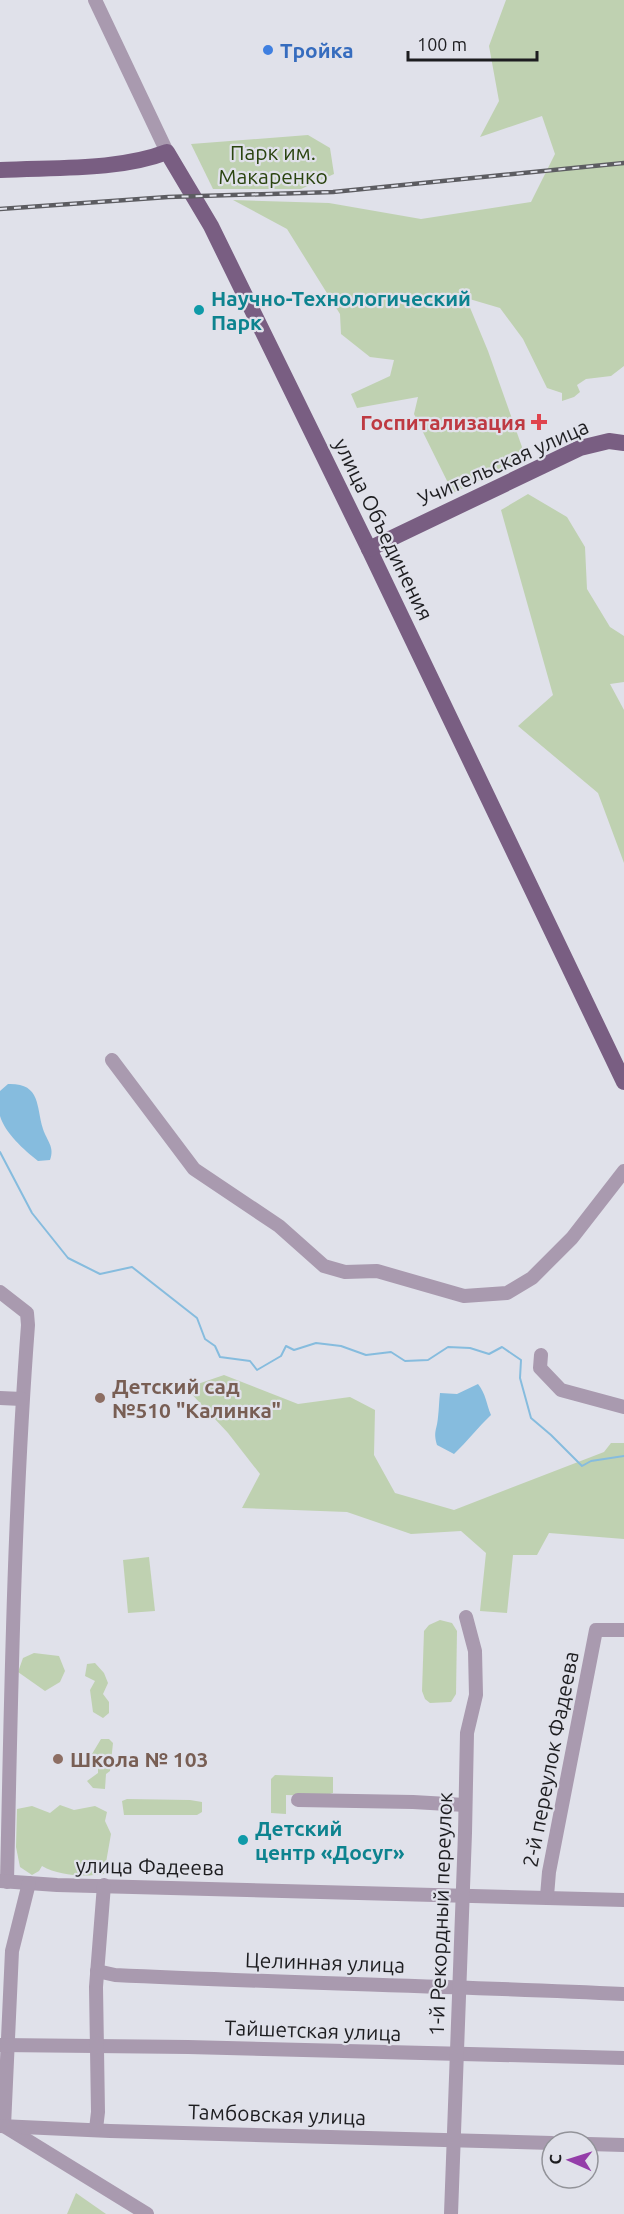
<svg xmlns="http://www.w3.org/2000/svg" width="624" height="2214" viewBox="0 0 624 2214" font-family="Ubuntu,sans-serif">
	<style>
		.green { fill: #bfd1b1 }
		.water { fill: #86bcde }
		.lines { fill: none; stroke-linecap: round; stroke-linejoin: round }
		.stream { stroke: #86bcde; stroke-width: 2 }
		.minor { stroke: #a99aaf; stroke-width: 14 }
		.major { stroke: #795e82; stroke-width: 16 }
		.rail-casing { stroke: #5c5c61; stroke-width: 4.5 }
		.rail { stroke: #e0e1ea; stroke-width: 2; stroke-dasharray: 7; stroke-linecap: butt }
		.shop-dot { fill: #3f7fe0; stroke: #e0e1ea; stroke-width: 2 }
		.culture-dot { fill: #0f9aa8; stroke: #e0e1ea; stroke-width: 2 }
		.health-dot { fill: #e0444e; stroke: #e0e1ea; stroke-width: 2 }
		.education-dot { fill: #8d6e63; stroke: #e0e1ea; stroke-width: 2 }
		.labels { text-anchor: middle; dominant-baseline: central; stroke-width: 4.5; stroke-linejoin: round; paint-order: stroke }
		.shop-label { font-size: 21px; font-weight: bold; fill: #366cbe; stroke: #e0e1ea; text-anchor: start }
		.park-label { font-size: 21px; fill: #2a440f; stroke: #e0e1ea }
		.culture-label { font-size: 21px; font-weight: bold; fill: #0d838f; stroke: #e0e1ea; text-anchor: start }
		.health-label { font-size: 21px; font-weight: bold; fill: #be3a42; stroke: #e0e1ea; text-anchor: end }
		.street-label { font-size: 21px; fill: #1d1d20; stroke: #e0e1ea }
		.education-label { font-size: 21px; font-weight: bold; fill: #785e54; stroke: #e0e1ea; text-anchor: start }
	</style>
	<rect width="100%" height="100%" fill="#e0e1ea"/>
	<g class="green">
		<polygon points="506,0 624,0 624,366 611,376 586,379 577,385 580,392 574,397 562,401 562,393 547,388 523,339 500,308 466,298 488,351 522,447 518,462 453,493 414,414 418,397 357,408 351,394 390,376 394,360 370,357 341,334 340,314 287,229 233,200 329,203 421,219 531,202 555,154 542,116 480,137 499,101 489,46"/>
		<polygon points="308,135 330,148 334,174 301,189 213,189 191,144"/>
		<polygon points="528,494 567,517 585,547 587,589 610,627 624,636 624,682 610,684 624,710 624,863 598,793 518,726 553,695 501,510"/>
		<polygon points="224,1375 298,1404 350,1397 375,1410 374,1455 395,1493 454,1510 604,1452 611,1443 624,1443 624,1539 549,1533 537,1555 513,1555 507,1613 480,1611 486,1553 461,1531 411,1534 347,1512 242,1508 260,1474 228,1433 186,1388"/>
		<polygon points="149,1557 155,1611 128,1613 123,1560"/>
		<polygon points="440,1620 452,1623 457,1631 456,1694 451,1702 430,1703 425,1699 422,1691 424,1631 429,1625"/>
		<polygon points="34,1653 59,1656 65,1671 60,1682 45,1691 18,1672 23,1658"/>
		<polygon points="95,1663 104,1673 108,1683 103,1694 109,1702 109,1713 103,1718 93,1712 90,1690 95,1681 85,1676 87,1664"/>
		<polygon points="101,1739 109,1739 113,1743 110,1771 106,1774 105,1789 93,1788 87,1781 98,1773 98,1762 92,1754"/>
		<polygon points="275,1775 333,1777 333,1793 324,1796 286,1795 286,1814 271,1813 271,1779"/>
		<polygon points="127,1799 190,1800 202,1802 202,1812 197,1815 124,1815 122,1801"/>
		<path d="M 60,1805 L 74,1810 L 95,1806 L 107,1812 L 105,1821 L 111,1834 L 104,1874 C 84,1877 60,1876 42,1866 L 39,1871 L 32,1875 L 20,1867 L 16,1847 L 17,1809 L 32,1806 L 50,1813 Z"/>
		<polygon points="76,2193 106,2214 67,2214"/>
	</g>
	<g class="water">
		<path d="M 8,1084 C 41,1083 36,1106 43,1129 C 47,1141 55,1147 50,1160 L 38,1161 C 24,1150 5,1133 0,1116 C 0,1109 0,1098 0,1091 Z"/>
		<path d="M 478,1384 C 486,1394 486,1403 491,1415 C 478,1427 467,1442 454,1454 L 437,1445 C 433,1431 437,1430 438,1417 C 439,1409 439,1401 440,1393 L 457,1394 Z"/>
	</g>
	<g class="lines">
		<polyline class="stream" points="0,1152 32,1213 68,1258 100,1274 132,1267 197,1318 205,1339 215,1346 220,1357 250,1361 257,1370 281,1356 286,1346 294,1350 316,1343 341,1346 366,1355 391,1352 405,1361 428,1360 448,1347 470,1348 489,1354 502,1347 521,1360 520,1378 531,1418 551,1435 582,1466 591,1461 624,1456"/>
		<g class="minor">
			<polyline points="95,0 167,152"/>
			<polyline points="112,1060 194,1169 279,1226 324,1266 345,1272 377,1271 464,1296 507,1293 532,1278 572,1238 624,1171"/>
			<path d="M 0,1292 L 27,1313 L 28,1325 C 14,1510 11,1696 7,1882"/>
			<polyline points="541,1355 540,1368 561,1390 624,1407"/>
			<polyline points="0,1398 22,1399"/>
			<polyline points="298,1800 413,1802 465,1805"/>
			<polyline points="0,1881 57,1885 624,1900"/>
			<polyline points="29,1883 12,1951 4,2126 147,2214"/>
			<polyline points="547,1896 549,1872 596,1630 624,1630"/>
			<path d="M 97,1971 L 115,1975 C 284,1983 454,1986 624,1994"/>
			<polyline points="0,2045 188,2047 624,2058"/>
			<polyline points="0,2126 110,2131 552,2143"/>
			<polyline points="96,2129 98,2112 96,1987 104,1885"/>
			<polyline points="588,2144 624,2145"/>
			<polyline points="451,2214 465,1833 467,1733 476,1695 475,1651 466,1617"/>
		</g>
		<g class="major">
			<path d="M 0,170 C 52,167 118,171 167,152 L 211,226 L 369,549 L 624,1082"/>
			<polyline points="369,549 580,448 609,441 624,443"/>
		</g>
		<g class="rail-casing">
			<polyline id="rail" points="0,209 168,197 333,192 624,163"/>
		</g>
		<use href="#rail" class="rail"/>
	</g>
	<circle class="shop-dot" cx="268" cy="50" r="6"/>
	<g class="culture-dot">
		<circle cx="199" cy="310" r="6"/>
		<circle cx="243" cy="1840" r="6"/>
	</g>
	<path class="health-dot" d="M536 413h6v6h6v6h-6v6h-6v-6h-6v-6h6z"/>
	<g class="education-dot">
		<circle cx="100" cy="1398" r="6"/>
		<circle cx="58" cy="1759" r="6"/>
	</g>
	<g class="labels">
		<g class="shop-label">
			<text x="280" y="50">Тройка</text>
		</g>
		<g class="park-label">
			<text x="273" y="152">Парк им.<tspan x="273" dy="24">Макаренко</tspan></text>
		</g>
		<g class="culture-label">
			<text x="211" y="298">Научно-Технологический<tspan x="211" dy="24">Парк</tspan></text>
			<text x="255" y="1828">Детский<tspan x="255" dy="24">центр «Досуг»</tspan></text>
		</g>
		<g class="health-label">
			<text x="526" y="422">Госпитализация</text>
		</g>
		<g class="street-label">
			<text transform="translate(503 462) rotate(-24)">Учительская улица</text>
			<text transform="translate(384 529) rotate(64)">улица Объединения</text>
			<text transform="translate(550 1759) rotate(-79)">2-й переулок Фадеева</text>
			<text transform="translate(150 1866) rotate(1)">улица Фадеева</text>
			<text transform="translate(440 1914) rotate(-88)">1-й Рекордный переулок</text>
			<text transform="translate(325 1962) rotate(2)">Целинная улица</text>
			<text transform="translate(313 2030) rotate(2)">Тайшетская улица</text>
			<text transform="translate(277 2114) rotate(2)">Тамбовская улица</text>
		</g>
		<g class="education-label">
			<text x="112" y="1386">Детский сад<tspan x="112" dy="24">№510 "Калинка"</tspan></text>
			<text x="70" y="1759">Школа № 103</text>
		</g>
	</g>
	<g transform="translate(570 2160) rotate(273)"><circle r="28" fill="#e0e1ea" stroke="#929399" stroke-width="1.5"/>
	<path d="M0-4.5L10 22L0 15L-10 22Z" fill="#943da9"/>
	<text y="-9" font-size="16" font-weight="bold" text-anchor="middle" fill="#1d1d20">С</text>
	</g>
	<path d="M408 51v9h129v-9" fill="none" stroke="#1d1d20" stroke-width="3"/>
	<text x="417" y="51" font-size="18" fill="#1d1d20" stroke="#e0e1ea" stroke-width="4.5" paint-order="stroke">100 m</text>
</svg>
